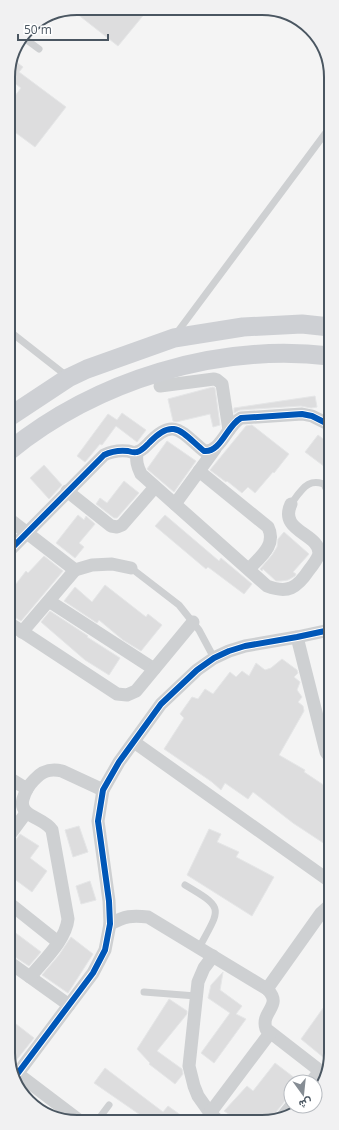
<svg xmlns="http://www.w3.org/2000/svg" width="339" height="1130" viewBox="0 0 339 1130" font-family="'Open Sans',Vazirmatn,sans-serif">
	<style>
		.building { fill: #ddddde; stroke: #e5e6e7 }
		.lines { fill: none; stroke-linecap: round; stroke-linejoin: round }
		.lane { stroke: #ced0d2; stroke-width: 7 }
		.street { stroke: #ced0d2; stroke-width: 13 }
		.secondary { stroke: #ced0d4; stroke-width: 19 }
		.cycleway-casing { stroke: #fff; stroke-width: 8 }
		.cycleway { stroke: #0057b8; stroke-width: 6 }
		.rim { fill: none; stroke: #4a5661; stroke-width: 2 }
	</style>
	<rect width="100%" height="100%" fill="#f4f4f4"/>
	<g class="building">
		<polygon points="146,12 118,46 76,13"/>
		<polygon points="15,61 23,67 19,72 66,107 35,147 8,127 8,105 21,88 12,81 8,86 8,73 11,66"/>
		<polygon points="213,387 215,388 220,425 213,427 210,414 176,422 173,421 168,399"/>
		<polygon points="315,396 317,407 311,408 301,406 240,410 234,413 234,408"/>
		<polygon points="122,413 146,430 137,442 116,426 102,445 100,444 85,462 77,456 108,414 117,420"/>
		<polygon points="252,425 289,454 274,473 273,472 255,493 248,487 242,493 227,481 226,482 210,470 246,426"/>
		<polygon points="318,435 330,444 330,459 325,467 305,452"/>
		<polygon points="167,441 196,461 174,492 147,469"/>
		<polygon points="44,465 62,485 49,499 30,478"/>
		<polygon points="124,481 139,493 117,518 114,518 96,504 100,498 107,503"/>
		<polygon points="78,515 84,520 86,516 95,524 79,543 84,547 75,558 56,543"/>
		<polygon points="165,515 219,561 221,558 252,584 244,594 208,567 206,569 155,526"/>
		<polygon points="284,532 309,554 293,572 296,574 295,576 288,580 281,581 276,581 263,569 262,571 260,569 272,555 277,547 278,539"/>
		<polygon points="44,556 63,571 21,621 13,616 9,615 9,593 26,571 28,573"/>
		<polygon points="105,585 146,617 148,614 162,625 141,651 123,640 99,620 97,623 64,601 75,587 92,602"/>
		<polygon points="50,611 88,636 87,637 120,658 109,675 85,660 41,622"/>
		<polygon points="282,659 297,670 298,673 294,677 300,682 297,690 302,697 298,702 303,706 304,711 279,755 305,770 304,772 331,790 331,848 293,823 253,792 248,799 225,783 221,790 212,782 164,749 184,718 180,714 192,697 198,699 205,689 213,694 230,672 236,677 242,671 249,676 256,663 265,670 271,668"/>
		<polygon points="79,826 88,852 73,857 65,830"/>
		<polygon points="209,829 221,834 217,842 239,852 236,857 274,877 252,916 187,875"/>
		<polygon points="20,834 39,846 30,858 47,871 32,892 9,875 9,844 15,841"/>
		<polygon points="90,881 96,900 81,904 76,886"/>
		<polygon points="13,931 41,952 29,966 9,953 9,936"/>
		<polygon points="71,937 93,954 68,993 42,975 59,955"/>
		<polygon points="223,972 220,990 242,1006 236,1014 246,1019 214,1063 201,1053 230,1013 208,998 211,985"/>
		<polygon points="331,997 331,1057 329,1062 301,1039"/>
		<polygon points="169,999 187,1011 187,1014 157,1051 182,1069 183,1074 175,1084 149,1064 150,1063 137,1049"/>
		<polygon points="16,1024 34,1038 10,1068 9,1032"/>
		<polygon points="275,1063 300,1082 291,1082 291,1098 285,1101 276,1112 273,1121 239,1121 224,1111 247,1086 253,1091"/>
		<polygon points="105,1068 163,1112 168,1106 189,1121 149,1121 94,1083"/>
	</g>
	<g class="lines">
		<g class="lane">
			<polyline points="24,38 39,49"/>
			<polyline points="8,330 68,377"/>
			<polyline points="176,334 330,127"/>
			<path d="M 291,504 C 302,489 309,475 330,487"/>
			<polyline points="131,568 179,605 199,630 214,658"/>
			<path d="M 185,885 C 226,909 220,908 199,948"/>
			<polyline points="144,992 196,996"/>
			<polyline points="97,1121 109,1105"/>
		</g>
		<g class="street">
			<polyline points="160,386 214,379 217,380 222,384 229,430"/>
			<path d="M 137,452 C 136,461 137,466 141,474 L 267,586 C 288,594 297,588 309,570 C 313,565 317,560 319,554 C 320,533 278,532 291,504"/>
			<path d="M 199,471 L 268,527 C 277,545 260,557 249,569"/>
			<polyline points="328,486 330,482"/>
			<polyline points="67,491 111,526 117,527 122,525 155,487"/>
			<polyline points="175,504 215,449"/>
			<polyline points="9,519 75,570"/>
			<path d="M 9,551 L 104,455 C 112,451 119,450 128,451 C 131,452 134,453 137,452 C 142,451 146,446 149,443 C 174,416 182,433 204,451 C 221,453 227,425 241,418 L 302,414 L 312,416 L 330,425"/>
			<polyline points="49,601 154,669"/>
			<polyline points="9,623 117,694 127,695 136,691 193,622"/>
			<polyline points="22,632 75,570 92,565 112,564 131,568"/>
			<polyline points="297,637 326,752 331,759"/>
			<polyline points="134,742 331,882"/>
			<polyline points="9,778 27,789"/>
			<polyline points="9,836 26,813"/>
			<polyline points="9,903 58,942"/>
			<path d="M 110,924 C 125,916 132,915 148,917 L 267,989 C 284,1006 260,1011 266,1029 L 324,1074"/>
			<polyline points="213,956 204,968 198,982 189,1066 194,1086 198,1096 210,1113 219,1121"/>
			<polyline points="9,962 69,1005"/>
			<path d="M 30,977 C 43,961 66,940 68,919 L 52,830 C 44,817 18,817 23,799 C 25,792 29,785 34,780 C 42,771 50,768 62,771 L 103,790"/>
			<polyline points="267,989 321,913 331,904"/>
			<polyline points="18,1074 80,1121"/>
			<polyline points="15,1077 93,973 105,950 110,924 109,901 98,821 103,790 119,762 161,704 197,670 214,658 229,651 245,646 297,637 325,631 330,628"/>
			<polyline points="311,1082 320,1071"/>
			<polyline points="282,1117 291,1106"/>
			<polyline points="208,1121 210,1113 270,1033"/>
		</g>
		<g class="secondary">
			<polyline points="9,417 68,378 87,369 174,338 243,327 302,324 330,327"/>
			<path d="M 9,451 C 97,380 217,343 330,356"/>
		</g>
		<g class="cycleway-casing">
			<g id="cycleway">
				<path d="M 9,551 L 104,455 C 112,451 119,450 128,451 C 131,452 134,453 137,452 C 142,451 146,446 149,443 C 174,416 182,433 204,451 C 221,453 227,425 241,418 L 302,414 L 312,416 L 330,425"/>
				<polyline points="15,1077 93,973 105,950 110,924 109,901 98,821 103,790 119,762 161,704 197,670 214,658 229,651 245,646 297,637 325,631 330,628"/>
			</g>
		</g>
		<use href="#cycleway" class="cycleway"/>
	</g>
	<path d="M0 0H339V1130H0ZM77 15H262A62 62 0 0 1 324 77V1053A62 62 0 0 1 262 1115H77A62 62 0 0 1 15 1053V77A62 62 0 0 1 77 15Z" fill="#f1f1f2" fill-rule="evenodd"/>
	<path class="rim" d="M77 15H262A62 62 0 0 1 324 77V1053A62 62 0 0 1 262 1115H77A62 62 0 0 1 15 1053V77A62 62 0 0 1 77 15Z"/>
	<g transform="translate(303 1094) rotate(165)"><circle r="19" fill="#ffffff" stroke="#b7bbc0"/>
	<path d="M0-3L7 15L0 10L-7 15Z" fill="#868d94"/>
	<text y="-6" font-size="11" font-weight="bold" text-anchor="middle" fill="#4a5661">ش</text>
	</g>
	<path d="M18 34v6h90v-6" fill="none" stroke="#4a5661" stroke-width="2"/>
	<text x="24" y="34" font-size="12" fill="#4a5661" stroke="#ffffff" stroke-width="3" paint-order="stroke">50 m</text>
</svg>
